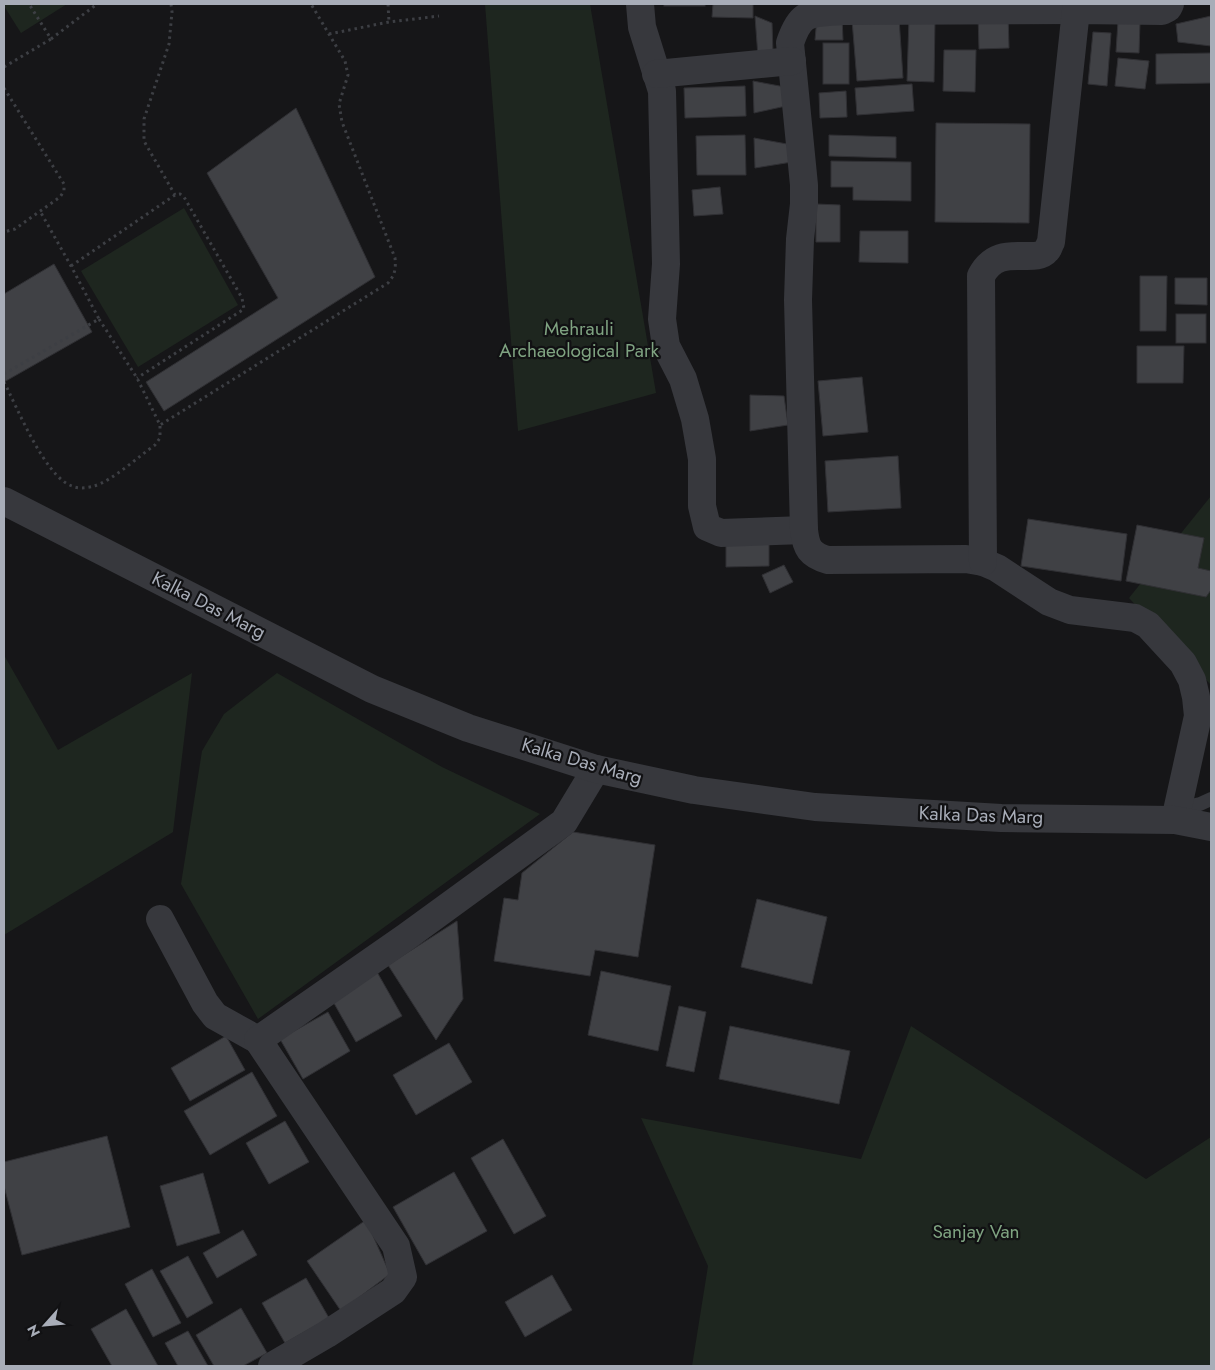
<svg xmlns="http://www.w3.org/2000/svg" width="1215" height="1370" viewBox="0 0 1215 1370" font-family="Jost,sans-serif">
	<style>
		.green { fill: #1e261f }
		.building { fill: #404145; stroke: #303034 }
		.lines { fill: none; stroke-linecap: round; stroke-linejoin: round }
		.path { stroke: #3d3f44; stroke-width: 3; stroke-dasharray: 2.5 4; stroke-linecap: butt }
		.service { stroke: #37383d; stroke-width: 14 }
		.minor { stroke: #37383d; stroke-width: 28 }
		.tertiary { stroke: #37383d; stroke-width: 28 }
		.labels { text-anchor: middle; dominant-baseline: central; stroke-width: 4.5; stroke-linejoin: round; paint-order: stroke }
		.park-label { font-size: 19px; fill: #7fa381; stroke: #111113 }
		.street-label { font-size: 19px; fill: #a8adb8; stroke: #111113 }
	</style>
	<rect width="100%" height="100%" fill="#161618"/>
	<g class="green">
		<polygon points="4,4 67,4 21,33 4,6"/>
		<polygon points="485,4 590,4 656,393 518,431"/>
		<polygon points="184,208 238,305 138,367 81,271"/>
		<polygon points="1211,496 1211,685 1129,598"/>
		<polygon points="4,655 58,750 192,673 173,832 4,935"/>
		<polygon points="277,673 442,767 540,814 258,1019 181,884 202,751 224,714"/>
		<polygon points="911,1026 1146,1179 1211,1137 1211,1366 692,1366 708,1266 641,1118 861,1159"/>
	</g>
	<g class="building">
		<rect x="664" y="4" width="41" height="2"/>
		<polygon points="713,4 753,4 753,18 712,17"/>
		<polygon points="1008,13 1009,48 979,49 978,14"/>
		<polygon points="755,16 772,23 773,53 758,57"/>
		<polygon points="1211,16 1211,46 1178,42 1176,24"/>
		<polygon points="817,17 842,17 843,40 815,40"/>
		<polygon points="909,17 935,18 934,82 907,81"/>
		<polygon points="899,18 903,78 857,81 852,20"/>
		<polygon points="1118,21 1140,22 1139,53 1116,52"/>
		<polygon points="1093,32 1111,33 1107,86 1088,84"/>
		<rect x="823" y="43" width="26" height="41"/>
		<polygon points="944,50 976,50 975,92 943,91"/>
		<polygon points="1211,53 1211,83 1156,84 1156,54"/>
		<polygon points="1118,58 1149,61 1145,89 1115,86"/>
		<polygon points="753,81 785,87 786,106 754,113"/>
		<polygon points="912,84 914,111 857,115 855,88"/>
		<polygon points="745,86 746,116 685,118 684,88"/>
		<polygon points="846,91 847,117 820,118 819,93"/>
		<polygon points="296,108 375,277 164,411 146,382 278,298 207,173"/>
		<polygon points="936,123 1030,124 1029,223 935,222"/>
		<polygon points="745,135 746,175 697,175 696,136"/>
		<polygon points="829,135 896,137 896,158 829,156"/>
		<polygon points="754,138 787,144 792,162 755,168"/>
		<polygon points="831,161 911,162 911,201 853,200 853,187 831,187"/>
		<polygon points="720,187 723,214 694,216 692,190"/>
		<polygon points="816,204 840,205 840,242 816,242"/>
		<polygon points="860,231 908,231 908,263 859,262"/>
		<polygon points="54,264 92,332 4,382 4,294"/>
		<polygon points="1140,276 1167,276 1166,331 1140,331"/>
		<polygon points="1175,278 1207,278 1207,305 1175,304"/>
		<rect x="1176" y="314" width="30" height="29"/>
		<polygon points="1137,346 1184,346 1183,383 1137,383"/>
		<polygon points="862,377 868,432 823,436 818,381"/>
		<polygon points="750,395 784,396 788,425 750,431"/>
		<polygon points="898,456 901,508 828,512 825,461"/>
		<polygon points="1028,519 1127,534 1121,581 1021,566"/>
		<polygon points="1137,525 1204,538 1198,568 1211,571 1211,590 1206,597 1126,581"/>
		<polygon points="726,540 769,540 769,566 726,567"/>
		<polygon points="784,565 793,582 770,593 762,575"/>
		<polygon points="573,832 655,845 638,957 595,950 590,976 494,961 504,898 518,900 522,873"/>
		<polygon points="757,899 827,917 812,984 741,967"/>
		<polygon points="457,921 463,999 436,1040 388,965"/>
		<polygon points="601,971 671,986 658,1051 588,1035"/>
		<polygon points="377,972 402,1016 356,1042 331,998"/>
		<polygon points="679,1006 706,1012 694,1072 666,1066"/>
		<polygon points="328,1012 350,1051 303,1079 280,1039"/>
		<polygon points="730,1026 850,1051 839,1104 719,1079"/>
		<polygon points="226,1036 245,1070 190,1101 171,1068"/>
		<polygon points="449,1043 472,1082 416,1115 393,1075"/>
		<polygon points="252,1072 277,1116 210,1155 184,1111"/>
		<polygon points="285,1121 309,1162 269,1184 246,1143"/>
		<polygon points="107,1136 130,1227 22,1255 4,1186 4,1162"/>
		<polygon points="503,1139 546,1216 514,1234 471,1158"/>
		<polygon points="454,1172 487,1231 426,1265 393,1207"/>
		<polygon points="203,1173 220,1233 177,1246 160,1186"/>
		<polygon points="366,1220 390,1274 341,1311 307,1261"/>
		<polygon points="243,1230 257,1255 217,1278 203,1253"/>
		<polygon points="188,1256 213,1303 187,1318 160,1271"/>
		<polygon points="152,1269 181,1323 153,1337 125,1284"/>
		<polygon points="552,1275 572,1310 525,1337 505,1302"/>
		<polygon points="306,1278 329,1318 285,1343 262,1303"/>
		<polygon points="241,1308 267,1353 243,1366 214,1366 196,1335"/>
		<polygon points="126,1309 158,1366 112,1366 91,1329"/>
		<polygon points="188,1331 208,1366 178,1366 165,1343"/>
	</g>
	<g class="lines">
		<g class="path">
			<polyline points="171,4 172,12 169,44 144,119 144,141 175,195"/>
			<polyline points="388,4 389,22"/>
			<polyline points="329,34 389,22 439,16"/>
			<polyline points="51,39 97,4"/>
			<polyline points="4,67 51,39 29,4"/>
			<polyline points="4,88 64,184 64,191 60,197 15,229 4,232"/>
			<polyline points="71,266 175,195 180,194 184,197 242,298 244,309 137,378"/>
			<path d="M 99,319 L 137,378 L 160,425 L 388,283 C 395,275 396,269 395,258 L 342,122 L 339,104 L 348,75 L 345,61 L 311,4"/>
			<polyline points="4,374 99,319 71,266 40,211"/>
			<path d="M 4,382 C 17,407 45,477 72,486 C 78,489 88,488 94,486 C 112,481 139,456 155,445 L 160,438 L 160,425"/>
		</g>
		<polyline class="service" points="1178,809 1200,804 1211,799"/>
		<g class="minor">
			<polyline points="640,4 642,27 662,91 666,264 662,319 666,346 683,379 695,419 702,459 702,506 707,527 721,533 804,530"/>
			<path d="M 1076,10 L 842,11 C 810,14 801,10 790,43 L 804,185 L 804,204 L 800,239 L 798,300 L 804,530 C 806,548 810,555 828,560 L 966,559 L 983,562 L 997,568 L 1049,602 L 1070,610 L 1135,618 L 1148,625 L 1183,663 L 1192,680 L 1196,697 L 1198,716 L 1175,820"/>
			<polyline points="656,74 792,61"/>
			<path d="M 983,562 L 981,276 C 999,241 1034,266 1047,250 C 1049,248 1049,245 1051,242 L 1076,10 L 1162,11 L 1168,8 L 1170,4"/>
			<polyline points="160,919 205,1003 215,1016 258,1040"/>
			<polyline points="272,1366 327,1334 393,1291 403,1277 396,1246 258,1040 406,937 564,822 596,769"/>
		</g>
		<polyline class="tertiary" points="4,501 372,689 468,728 596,769 694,790 815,807 1001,818 1175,820 1211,827"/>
	</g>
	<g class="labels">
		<g class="park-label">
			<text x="579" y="328">Mehrauli<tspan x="579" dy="22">Archaeological Park</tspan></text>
			<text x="976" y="1231">Sanjay Van</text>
		</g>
		<g class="street-label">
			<text transform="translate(209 605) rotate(27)">Kalka Das Marg</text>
			<text transform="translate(582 761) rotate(16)">Kalka Das Marg</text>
			<text transform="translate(981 815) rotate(2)">Kalka Das Marg</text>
		</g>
	</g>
	<rect width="1215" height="1370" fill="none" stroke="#a8adb8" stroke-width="10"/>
	<g transform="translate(45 1325) rotate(243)" stroke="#111113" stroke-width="4" paint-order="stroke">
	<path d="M0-4L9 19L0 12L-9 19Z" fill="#a8adb8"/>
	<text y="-8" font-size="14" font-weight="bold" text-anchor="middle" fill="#a8adb8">N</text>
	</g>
</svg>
